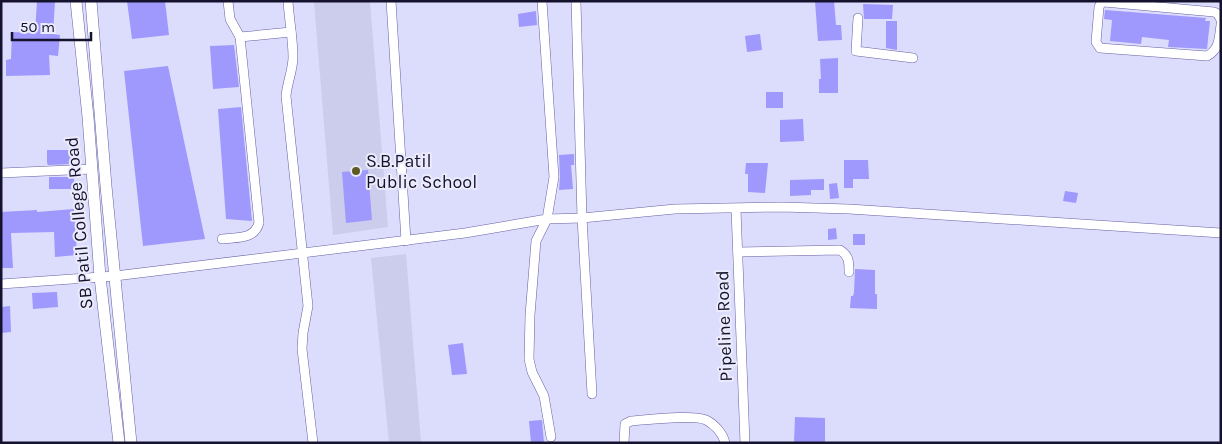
<svg xmlns="http://www.w3.org/2000/svg" width="1222" height="444" viewBox="0 0 1222 444" font-family="Karla,sans-serif">
	<style>
		.built { fill: #cccced }
		.building { fill: #9f98fd }
		.lines { fill: none; stroke-linecap: round; stroke-linejoin: round }
		.minor-casing { stroke: #6560a4; stroke-width: 10 }
		.tertiary-casing { stroke: #6560a4; stroke-width: 12 }
		.minor { stroke: #fff; stroke-width: 9 }
		.tertiary { stroke: #fff; stroke-width: 11 }
		.poi-dot { fill: #5c5925; stroke: #ebebfb; stroke-width: 2 }
		.labels { text-anchor: middle; dominant-baseline: central; stroke-width: 4; stroke-linejoin: round; paint-order: stroke }
		.poi-label { font-size: 18px; fill: #15122e; stroke: #ebebfb; text-anchor: start }
		.street-label { font-size: 18px; fill: #15122e; stroke: #ebebfb }
	</style>
	<rect width="100%" height="100%" fill="#dcdcfc"/>
	<g class="built">
		<polygon points="314,1 370,1 388,227 333,235"/>
		<polygon points="406,254 421,443 389,443 371,258"/>
	</g>
	<g class="building">
		<polygon points="37,1 55,1 53,34 60,35 58,56 49,55 50,75 6,76 6,60 11,59 12,32 35,33"/>
		<polygon points="127,1 165,1 169,35 132,39"/>
		<polygon points="815,1 834,1 836,25 841,25 842,40 818,41"/>
		<polygon points="863,4 893,5 892,19 864,19"/>
		<polygon points="1105,10 1206,18 1205,21 1210,21 1207,49 1168,47 1169,40 1142,37 1141,44 1110,41 1112,20 1104,19"/>
		<polygon points="536,11 537,25 519,27 518,14"/>
		<polygon points="886,21 897,21 897,50 886,48"/>
		<polygon points="760,34 762,50 747,52 745,36"/>
		<polygon points="234,45 239,87 213,89 210,46"/>
		<polygon points="838,58 838,93 819,93 819,79 821,79 820,59"/>
		<polygon points="168,66 205,239 143,246 124,71"/>
		<rect x="766" y="92" width="17" height="16"/>
		<polygon points="241,107 252,221 226,219 218,109"/>
		<polygon points="803,119 804,141 780,142 780,120"/>
		<polygon points="47,150 73,150 73,164 48,165 47,163"/>
		<polygon points="574,154 574,165 571,165 573,189 559,190 560,177 559,155"/>
		<polygon points="844,160 868,160 869,179 853,179 853,188 844,188"/>
		<polygon points="746,163 768,163 765,193 748,192 748,174 745,174"/>
		<polygon points="368,170 372,220 346,223 342,172"/>
		<rect x="49" y="177" width="25" height="12"/>
		<polygon points="824,179 824,190 811,190 811,195 790,196 790,180"/>
		<polygon points="837,183 839,198 830,199 829,184"/>
		<polygon points="1065,191 1078,193 1076,203 1063,201"/>
		<polygon points="74,209 77,255 55,257 54,232 11,233 13,268 1,268 1,212 37,210 37,212"/>
		<polygon points="836,228 837,239 828,240 828,229"/>
		<rect x="853" y="234" width="12" height="11"/>
		<polygon points="855,269 875,270 875,294 877,294 877,309 850,308 851,296 853,296 854,293"/>
		<polygon points="57,292 58,307 33,309 32,293"/>
		<polygon points="10,306 11,332 1,333 1,307"/>
		<polygon points="463,343 467,374 452,375 448,345"/>
		<polygon points="795,417 825,418 825,443 794,443"/>
		<polygon points="542,420 544,443 531,443 529,421"/>
	</g>
	<g class="lines">
		<g class="minor-casing">
			<g id="minor">
				<path d="M 288,1 C 289,19 293,39 293,57 C 293,70 287,83 286,96 L 308,306 L 303,333 L 302,349 L 313,443"/>
				<polyline points="391,1 406,241"/>
				<polyline points="542,1 554,177 547,219 536,241 530,315 529,359 532,372 544,396 551,437"/>
				<polyline points="576,1 582,218 592,394"/>
				<polyline points="858,18 856,51 913,58"/>
				<path d="M 1221,20 L 1218,14 L 1214,12 L 1104,2 L 1101,3 L 1099,7 L 1096,42 L 1100,48 L 1207,56 C 1220,49 1219,38 1221,25"/>
				<polyline points="240,37 291,32"/>
				<polyline points="1,173 92,169"/>
				<polyline points="736,209 745,443"/>
				<path d="M 222,239 C 237,237 254,240 259,223 L 240,37 L 230,19 L 228,1"/>
				<path d="M 738,252 L 840,250 C 849,256 849,261 849,272"/>
				<polyline points="1,284 115,276 465,233 547,219 582,218 675,209 781,207 849,209 1221,233"/>
				<path d="M 624,443 L 625,424 L 631,421 C 646,420 694,414 706,420 C 714,424 723,433 725,443"/>
			</g>
		</g>
		<g class="tertiary-casing">
			<g id="tertiary">
				<polyline points="76,1 88,117 100,277 119,443"/>
				<polyline points="91,1 106,186 131,443"/>
			</g>
		</g>
		<use href="#minor" class="minor"/>
		<use href="#tertiary" class="tertiary"/>
	</g>
	<circle class="poi-dot" cx="356" cy="171" r="5"/>
	<g class="labels">
		<g class="poi-label">
			<text x="366" y="161">S.B.Patil<tspan x="366" dy="21">Public School</tspan></text>
		</g>
		<g class="street-label">
			<text transform="translate(79 223) rotate(-95)">SB Patil College Road</text>
			<text transform="translate(724 326) rotate(-92)">Pipeline Road</text>
		</g>
	</g>
	<rect width="1222" height="444" fill="none" stroke="#15122e" stroke-width="5"/>
	<path d="M12 32v8h79v-8" fill="none" stroke="#15122e" stroke-width="2.5"/>
	<text x="20" y="32" font-size="15" fill="#15122e" stroke="#ebebfb" stroke-width="4" paint-order="stroke">50 m</text>
</svg>
